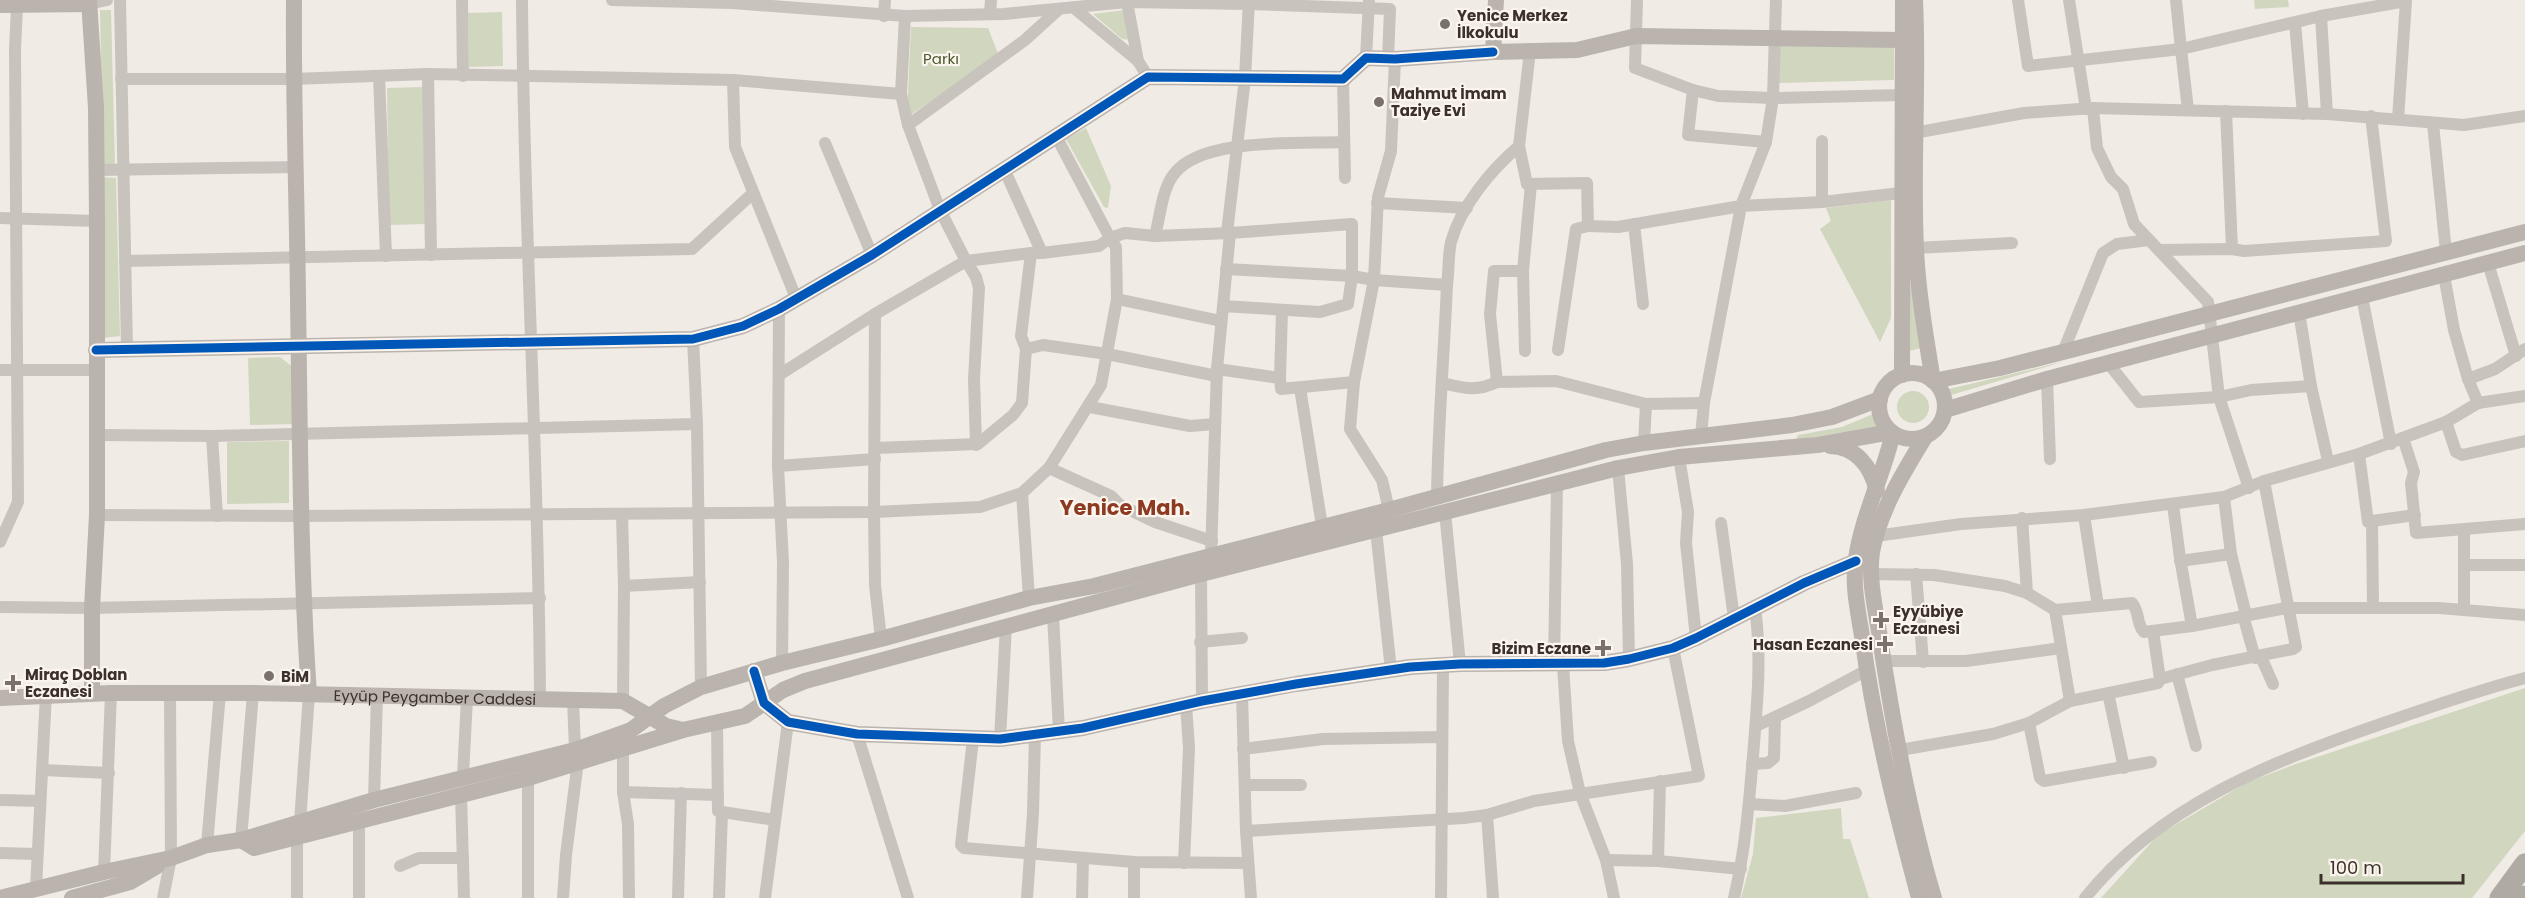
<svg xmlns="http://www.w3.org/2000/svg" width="2525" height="898" viewBox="0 0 2525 898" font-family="Poppins,sans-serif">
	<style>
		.green { fill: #d1d6bf }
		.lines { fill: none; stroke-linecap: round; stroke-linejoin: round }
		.street { stroke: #c9c3be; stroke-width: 12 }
		.secondary { stroke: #bab3ae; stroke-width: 16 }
		.highway { stroke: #afaaa4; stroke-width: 21 }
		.cycleway-casing { stroke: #fbf5ee; stroke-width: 13 }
		.cycleway { stroke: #0057b8; stroke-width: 9 }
		.poi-dot { fill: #7a716c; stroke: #fbf5ee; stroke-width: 2 }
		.labels { text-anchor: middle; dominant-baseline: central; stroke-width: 4.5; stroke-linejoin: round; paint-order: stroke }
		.poi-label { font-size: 15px; font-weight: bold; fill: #3b302b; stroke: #fbf5ee; text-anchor: start }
		.park-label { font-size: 15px; fill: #4a5a2e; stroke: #fbf5ee }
		.street-label { font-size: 15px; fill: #3b302b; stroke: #fbf5ee }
		.district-label { font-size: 21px; font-weight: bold; fill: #8c3b22; stroke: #fbf5ee }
	</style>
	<rect width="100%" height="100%" fill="#f0ebe5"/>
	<g class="green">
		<polygon points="2254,0 2288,0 2289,7 2255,9"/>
		<polygon points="100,10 111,10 115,164 103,164"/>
		<polygon points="1125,10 1131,40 1122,39 1093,14"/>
		<polygon points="502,12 503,66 469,67 468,13"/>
		<polygon points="911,27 988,28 999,56 907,117"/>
		<polygon points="1779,44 1894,45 1894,80 1779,83"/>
		<polygon points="423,87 425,224 389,225 387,88"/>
		<polygon points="1086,128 1111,186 1108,208 1104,207 1066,139"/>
		<polygon points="102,177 116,178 120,336 103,338"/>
		<polygon points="1891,200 1891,318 1880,342 1820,229 1831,221 1826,208"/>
		<polygon points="1911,278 1921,348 1906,352"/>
		<polygon points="280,357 294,368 296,424 250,425 248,358"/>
		<polygon points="2066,361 1951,395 1949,393 1949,389"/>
		<circle cx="1913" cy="407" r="16"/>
		<polygon points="1873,414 1876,414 1878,426 1875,427 1796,440 1798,435 1842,427"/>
		<polygon points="289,441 289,503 227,504 227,442"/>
		<polygon points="2525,688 2525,831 2472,898 2101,898 2158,835 2248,782 2293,765"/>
		<polygon points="1841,808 1843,839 1850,839 1869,898 1741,898 1753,854 1756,818"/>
	</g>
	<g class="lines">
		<g class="street">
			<polyline points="120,0 127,349"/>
			<polyline points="462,0 463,76"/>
			<path d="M 522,0 C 524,233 539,466 540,699"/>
			<polyline points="612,0 732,3 905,16 1004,14 1127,2 1126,0"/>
			<polyline points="1637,0 1635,68 1693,90 1718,96 1773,98 1902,95"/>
			<polyline points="2018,0 2028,66 2181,49 2176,0"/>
			<polyline points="2069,0 2086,109"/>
			<polyline points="89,4 107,0"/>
			<polyline points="1074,8 1138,61"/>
			<polyline points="990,14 991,0"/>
			<polyline points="884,16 885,0"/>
			<polyline points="2321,16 2327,114"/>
			<polyline points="2295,23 2303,114"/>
			<polyline points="1366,58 1369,0"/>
			<polyline points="428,74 431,255"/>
			<polyline points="379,76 386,256"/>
			<polyline points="1148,77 1138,61 1127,2 1248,4 1390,9 1388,59"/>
			<polyline points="121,79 293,79 428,74 733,80 901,94"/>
			<polyline points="1343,79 1345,178"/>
			<polyline points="733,80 735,147 796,298"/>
			<polyline points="1693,90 1688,135 1766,142"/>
			<polyline points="2093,108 2327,114 2464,125 2525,116"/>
			<polyline points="2188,110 2181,49 2321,16 2406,1 2398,119"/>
			<polyline points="2226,111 2232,249"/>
			<polyline points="2433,124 2446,252"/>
			<polyline points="908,125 1025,40 1058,10"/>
			<polyline points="1914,133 2024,113 2093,108 2097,148 2111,177 2123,189 2134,224 2208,302 2219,397 2249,488"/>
			<polyline points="1822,141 1822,202"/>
			<polyline points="825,143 872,255"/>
			<polyline points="1519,146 1527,184 1587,183 1588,226 1618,227 1741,206 1766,142 1773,98 1776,0"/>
			<polyline points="97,170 296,167"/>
			<polyline points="1531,184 1523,271 1494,271 1490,314 1497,382 1556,381 1646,404 1644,443"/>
			<polyline points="1377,203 1467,208"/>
			<polyline points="0,218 97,221"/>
			<polyline points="1634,224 1643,304"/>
			<polyline points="1227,233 1245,78 1249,0"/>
			<path d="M 1155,236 C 1160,217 1162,189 1174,174 C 1201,137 1301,144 1343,142"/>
			<polyline points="1916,248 2012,243"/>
			<polyline points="2159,250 2232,249 2244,251 2386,241 2371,116"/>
			<polyline points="1042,253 1099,246 1110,238 1056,136"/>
			<polyline points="125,261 692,249 752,194"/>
			<polyline points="2488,263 2516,356"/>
			<path d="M 1226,269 L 1352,276 L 1374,280 L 1447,285 C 1449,271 1448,255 1451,242 C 1461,206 1491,170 1519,146 L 1530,51"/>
			<polyline points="1523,271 1525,351"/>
			<polyline points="2444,275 2454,330 2468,379"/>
			<polyline points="2362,297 2391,444"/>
			<polyline points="779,309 778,466 783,562 782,663"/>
			<polyline points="2299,312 2311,386"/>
			<polyline points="1221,321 1117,299 1116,247 1110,238 1125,233 1155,236 1230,233"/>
			<polyline points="693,339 697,424 701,687"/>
			<polyline points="1026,349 1043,345 1107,354 1217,376"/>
			<polyline points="1558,350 1576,229 1588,226"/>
			<polyline points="2063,352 2103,253 2117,244 2149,240"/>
			<polyline points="2109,364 2139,402 2219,397 2251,390 2311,386 2328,461"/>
			<polyline points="1217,369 1280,378 1281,389 1354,382"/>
			<polyline points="0,370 96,370"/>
			<polyline points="779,375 875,314"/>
			<polyline points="1280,378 1282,310"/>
			<polyline points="2047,379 2050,459"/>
			<path d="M 1442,383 C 1464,388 1476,392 1497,382"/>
			<polyline points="1300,388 1322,526"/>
			<polyline points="2478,403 2525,396"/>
			<polyline points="1646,404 1704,403"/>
			<polyline points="1090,407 1190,426 1215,424"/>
			<polyline points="2446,422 2456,452 2462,455 2525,441"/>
			<polyline points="98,435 212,436 697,424"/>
			<polyline points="212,436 217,516"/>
			<polyline points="1701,436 1704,403 1741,206 1822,202 1901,193"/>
			<polyline points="2403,438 2414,472 2411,483 2416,533 2525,524"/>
			<polyline points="976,445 974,379 979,288 976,277 966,261 1031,253"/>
			<polyline points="875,448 978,444 1013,415 1022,403 1026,349 1021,336 1031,253 1042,253 1005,171"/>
			<polyline points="2359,454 2446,422 2478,403 2468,379 2495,369 2525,349"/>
			<polyline points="1679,457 1688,512 1686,543 1696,638"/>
			<polyline points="778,466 875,459"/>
			<polyline points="1049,468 1111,496 1120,505 1155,522 1212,541"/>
			<polyline points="1618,468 1627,564 1629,659"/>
			<polyline points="1022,493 1029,598"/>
			<path d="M 1437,496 C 1438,425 1444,355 1447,285"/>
			<polyline points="2224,497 2231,554 2246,615"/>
			<polyline points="2173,505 2180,558 2192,626"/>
			<polyline points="1389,510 1382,480 1350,429 1354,382 1374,280 1378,197 1391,151 1395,59"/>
			<polyline points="1445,512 1460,664"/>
			<polyline points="97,515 300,516 874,512 875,314 966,261 940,210 908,125 901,94 905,16"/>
			<polyline points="622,515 624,586 623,701"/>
			<polyline points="2084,515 2098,606"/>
			<polyline points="2022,518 2027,593"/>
			<polyline points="2372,521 2415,515"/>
			<polyline points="1721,523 1734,618"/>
			<polyline points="1376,530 1391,670"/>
			<polyline points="2464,530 2464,610"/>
			<polyline points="1876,536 1961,524 2084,515 2224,497 2264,481 2359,454 2368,522 2372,521 2373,607"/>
			<polyline points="0,542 18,502 15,50 17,5"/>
			<polyline points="1211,555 1217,369 1230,233 1352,224 1352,276 1348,304 1320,312 1223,306"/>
			<polyline points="2180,561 2231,554"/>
			<polyline points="2464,565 2525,565"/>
			<polyline points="1201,574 1202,701"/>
			<path d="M 1871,574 L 1934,575 L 2005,586 L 2027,593 L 2055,610 L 2132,603 C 2140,612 2136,624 2144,632 L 2192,626 L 2286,608 L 2439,608 L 2525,615"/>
			<polyline points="1916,574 1923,662"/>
			<polyline points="624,586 700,582"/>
			<polyline points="0,607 92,608 540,598"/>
			<polyline points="2055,610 2070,701"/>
			<polyline points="1053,614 1059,732"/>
			<polyline points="2243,615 2255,658"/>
			<polyline points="881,639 875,585 874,512 980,507 1022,493 1049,468 1101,385 1117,299"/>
			<polyline points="1200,642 1242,638"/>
			<polyline points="2261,657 2273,684"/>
			<polyline points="1884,661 1966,661 2061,648"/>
			<polyline points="1554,665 1557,484"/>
			<polyline points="1563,665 1568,741 1580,793 1606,860 1614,898"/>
			<polyline points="2177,674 2196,746"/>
			<polyline points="2160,679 2212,665 2293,649 2296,647 2264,481"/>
			<polyline points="2108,693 2124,768"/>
			<polyline points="1242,694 1246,831 1251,898"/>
			<polyline points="573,699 575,750"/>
			<polyline points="717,722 718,811 722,812 719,898"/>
			<polyline points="2029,723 2070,701 2158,683 2160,679 2153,631"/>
			<polyline points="1756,726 1809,701 1867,670"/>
			<polyline points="857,734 908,898"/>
			<polyline points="973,739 961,845 964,848 1134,862 1248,863"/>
			<polyline points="1000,739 1006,626"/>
			<polyline points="623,748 623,792 628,824 629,898"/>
			<polyline points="1243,749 1323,739 1442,737"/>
			<polyline points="1900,750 1993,734 2029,723 2040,778 2044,781 2151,762"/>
			<polyline points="1752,764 1768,763 1774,758 1775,717"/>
			<polyline points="42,770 109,773"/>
			<polyline points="463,776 467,698"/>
			<polyline points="1245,785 1301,785"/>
			<polyline points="623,792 718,795"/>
			<polyline points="461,795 464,898"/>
			<polyline points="0,800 40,801"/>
			<polyline points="374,800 377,696"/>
			<polyline points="1749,804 1785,806 1856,793"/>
			<polyline points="722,812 775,820"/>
			<polyline points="1487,815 1493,898"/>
			<polyline points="300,822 309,694"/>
			<polyline points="1246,831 1464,818 1487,815 1534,801 1699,776 1673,648"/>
			<polyline points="297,837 297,898"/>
			<polyline points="241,840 253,693"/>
			<polyline points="207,845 220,693"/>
			<polyline points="0,853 37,854"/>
			<polyline points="1606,860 1658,861 1660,781"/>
			<polyline points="1658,861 1741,869"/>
			<polyline points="1134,862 1134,898"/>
			<polyline points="1184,863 1189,748 1186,705"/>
			<polyline points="400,866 419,858 463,858"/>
			<polyline points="104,872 111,693"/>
			<polyline points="36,888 46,694"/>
			<polyline points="163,898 171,858 170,693"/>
			<polyline points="359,898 359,820"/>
			<polyline points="528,898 528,778"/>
			<polyline points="563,898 566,855 578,761"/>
			<polyline points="678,898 681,793"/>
			<polyline points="765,898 788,722"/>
			<polyline points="1027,898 1033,813 1035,735"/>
			<polyline points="1082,898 1083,859"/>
			<polyline points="1441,898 1443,665"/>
			<path d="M 1734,898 C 1745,851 1749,804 1753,756 C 1757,707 1762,657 1755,608"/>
			<path d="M 2085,898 C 2160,805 2269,763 2378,725 C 2427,708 2475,691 2525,678"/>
		</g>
		<g class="secondary">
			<polyline points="89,0 96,108 97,221 97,515 92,608 92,693"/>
			<path d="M 294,0 C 293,100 297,200 298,299 C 300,431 300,562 309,694"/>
			<polyline points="1496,0 1493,52 1577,50 1636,36 1902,40"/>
			<path d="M 1915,0 C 1919,83 1912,166 1916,249 C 1918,293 1926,337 1933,381 L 2000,368 L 2063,352 L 2525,232"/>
			<polyline points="0,5 89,4"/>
			<polyline points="96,350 693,339 743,326 779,309 872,255 1148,77 1343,79 1366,58 1395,59 1493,52"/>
			<circle cx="1912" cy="406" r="33"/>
			<polyline points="1902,375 1903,0"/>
			<polyline points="1945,410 2047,379 2525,253"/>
			<path d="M 1893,433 C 1883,476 1862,516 1856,559 C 1852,585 1858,611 1862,636 C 1874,725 1896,812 1919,898"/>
			<path d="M 1925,437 C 1903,473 1880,510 1872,552 C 1868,580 1876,611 1880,638 C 1893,725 1909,814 1934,898"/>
			<path d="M 1830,446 C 1857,447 1871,467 1877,491"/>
			<polyline points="754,671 764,703 788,722 857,734 1000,739 1083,728 1202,701 1296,684 1410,667 1460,664 1604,663 1629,659 1673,648 1696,638 1804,583 1856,561"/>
			<path id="s1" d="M 0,698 L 111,693 L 253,693 L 623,701 L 666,726 L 683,730"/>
			<polyline points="241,840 254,848 528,778 683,730 745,716 783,690 805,681 1201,574 1618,468 1679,457 1817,445 1891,432"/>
			<polyline points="0,898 104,872 171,858 207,845 241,840 374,800 575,750 631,730 664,706 701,687 782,663 881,639 1029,598 1094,586 1389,510 1606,450 1644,443 1792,425 1832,417 1880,399"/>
			<polyline points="72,898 130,882 157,866"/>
		</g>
		<g class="highway">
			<polyline points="2500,898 2525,864"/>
			<polyline points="2523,898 2525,896"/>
		</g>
		<g class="cycleway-casing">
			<g id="cycleway">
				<polyline points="96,350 693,339 743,326 779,309 872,255 1148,77 1343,79 1366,58 1395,59 1493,52"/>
				<polyline points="754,671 764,703 788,722 857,734 1000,739 1083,728 1202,701 1296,684 1410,667 1460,664 1604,663 1629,659 1673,648 1696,638 1804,583 1856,561"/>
			</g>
		</g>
		<use href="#cycleway" class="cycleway"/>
	</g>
	<g class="poi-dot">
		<circle cx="1445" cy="24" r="6"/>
		<circle cx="1379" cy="102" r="6"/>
		<path d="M1878 611h6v6h6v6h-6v6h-6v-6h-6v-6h6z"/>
		<path d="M1882 635h6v6h6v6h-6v6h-6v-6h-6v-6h6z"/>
		<path d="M1600 639h6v6h6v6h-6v6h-6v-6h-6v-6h6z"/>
		<circle cx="269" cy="676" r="6"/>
		<path d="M10 674h6v6h6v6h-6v6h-6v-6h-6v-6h6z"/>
	</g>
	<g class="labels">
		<g class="poi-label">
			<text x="1457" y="15">Yenice Merkez<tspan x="1457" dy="17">İlkokulu</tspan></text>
			<text x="1391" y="93">Mahmut İmam<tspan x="1391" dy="17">Taziye Evi</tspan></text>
			<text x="1893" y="611">Eyyübiye<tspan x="1893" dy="17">Eczanesi</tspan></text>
			<text x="1873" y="644" text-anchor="end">Hasan Eczanesi</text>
			<text x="1591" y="648" text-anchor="end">Bizim Eczane</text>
			<text x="25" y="674">Miraç Doblan<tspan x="25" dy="17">Eczanesi</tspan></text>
			<text x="281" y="676">BiM</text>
		</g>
		<g class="park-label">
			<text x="941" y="58">Parkı</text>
		</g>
		<g class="street-label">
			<text stroke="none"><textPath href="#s1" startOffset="435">Eyyüp Peygamber Caddesi</textPath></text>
		</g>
		<g class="district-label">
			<text x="1125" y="507">Yenice Mah.</text>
		</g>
	</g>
	<path d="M2321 874v9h142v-9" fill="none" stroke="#3b302b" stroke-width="3"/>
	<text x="2330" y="874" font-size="18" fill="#3b302b" stroke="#fbf5ee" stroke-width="4.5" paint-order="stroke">100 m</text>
</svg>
